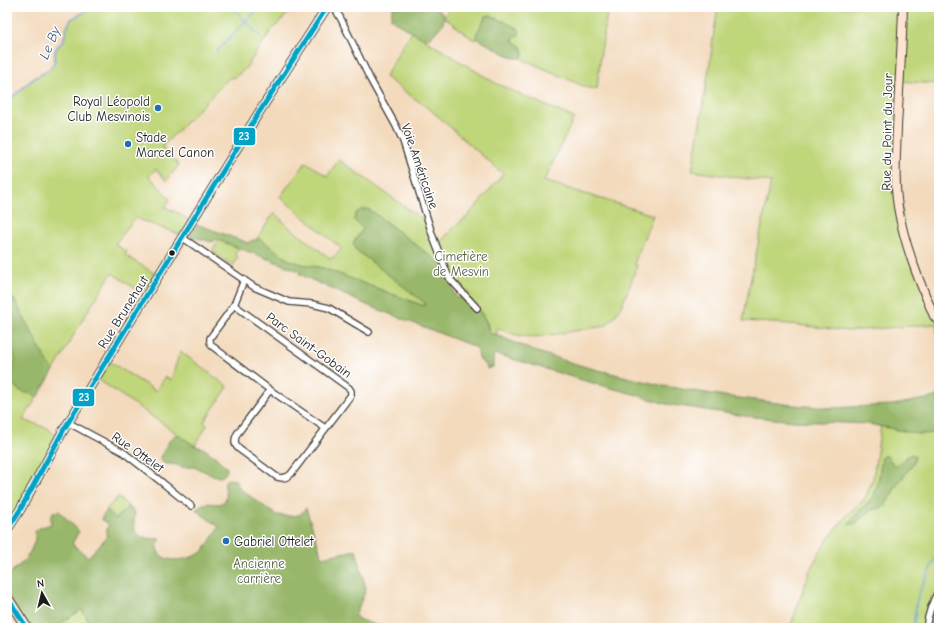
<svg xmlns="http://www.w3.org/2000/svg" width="946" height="635" viewBox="0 0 946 635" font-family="'Comic Neue',sans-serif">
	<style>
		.green { fill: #c0d67a; stroke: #6e794b; fill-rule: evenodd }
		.forest { fill: #98b76a; stroke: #5a6a43 }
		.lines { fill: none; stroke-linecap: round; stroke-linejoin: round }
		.stream { stroke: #679ed5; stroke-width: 1.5 }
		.street-casing { stroke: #3c3834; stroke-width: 8 }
		.secondary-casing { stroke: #3c3834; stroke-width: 10 }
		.primary-casing { stroke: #3c3834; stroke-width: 11 }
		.street { stroke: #fff; stroke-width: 5.5 }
		.secondary { stroke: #fde4d0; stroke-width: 8 }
		.primary { stroke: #f9bc8a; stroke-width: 9 }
		.bus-1-casing { stroke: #fff; stroke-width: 8 }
		.bus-1 { stroke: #01a2c5; stroke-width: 5 }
		.poi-dot { fill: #1f6fb2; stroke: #fff; stroke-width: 1.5 }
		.bus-dot { fill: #1c1c1c; stroke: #fff; stroke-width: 1.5 }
		.labels { text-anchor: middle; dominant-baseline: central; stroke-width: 3; stroke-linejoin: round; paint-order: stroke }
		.poi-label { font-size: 13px; fill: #1c1c1c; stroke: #fff; text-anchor: start }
		.street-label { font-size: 13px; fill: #1c1c1c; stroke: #fff }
		.park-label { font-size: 13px; fill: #555d3d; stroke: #fff }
		.water-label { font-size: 14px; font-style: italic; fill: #425d78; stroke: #fff }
		.line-badge { stroke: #fff; stroke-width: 1.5 }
		.badge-label { font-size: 11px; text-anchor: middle; font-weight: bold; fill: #fff }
	</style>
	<rect width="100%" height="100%" fill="#fff"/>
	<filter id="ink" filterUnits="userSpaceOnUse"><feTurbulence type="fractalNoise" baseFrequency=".025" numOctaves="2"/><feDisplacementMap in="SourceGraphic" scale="8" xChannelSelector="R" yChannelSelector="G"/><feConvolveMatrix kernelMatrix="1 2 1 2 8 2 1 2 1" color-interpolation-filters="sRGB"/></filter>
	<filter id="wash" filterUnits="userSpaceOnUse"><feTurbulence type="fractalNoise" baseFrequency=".012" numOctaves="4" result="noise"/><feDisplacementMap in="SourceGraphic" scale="16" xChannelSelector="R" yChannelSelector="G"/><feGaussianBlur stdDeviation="0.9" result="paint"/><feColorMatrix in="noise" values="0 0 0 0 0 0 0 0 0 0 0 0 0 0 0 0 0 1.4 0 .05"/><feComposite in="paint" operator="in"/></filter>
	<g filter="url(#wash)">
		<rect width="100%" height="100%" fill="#f3dabc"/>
		<g class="green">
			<path d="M 91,7 L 294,7 L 271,31 L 245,69 L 235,77 L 229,78 L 162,147 L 179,165 L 166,181 L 156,169 L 149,176 L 170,199 L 165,207 L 178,213 L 192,223 L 184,236 L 135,218 L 115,244 L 127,252 L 125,255 L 155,274 L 142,293 L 112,273 L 81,322 L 54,370 L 43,387 L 23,420 L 47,428 L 54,434 L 60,436 L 7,530 L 7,102 C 17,94 26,83 36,77 C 42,73 48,72 52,66 C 59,58 49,50 63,42 L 67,27 L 71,19 L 83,13 Z"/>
			<polygon points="450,7 608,7 601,52 597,89 588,88 520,58 523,56 519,45 512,40 519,29 490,15 486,16 476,35 478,39 474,40 444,17"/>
			<polygon points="718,7 939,7 939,84 899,81 896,144 904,231 939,322 939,351 936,324 848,331 789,324 743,321 750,283 771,182 692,171 710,62 714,31"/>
			<path d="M 412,32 L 497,84 L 574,118 L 544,181 L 653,215 L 634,264 L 637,265 C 631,283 621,315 605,326 C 593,328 580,330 568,332 C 541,337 522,341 497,327 L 497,335 L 491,334 L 489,333 C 488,329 488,326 487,323 C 483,313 473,304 466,296 L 469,294 L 462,287 L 463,285 L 459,285 L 455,281 L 445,262 L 445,267 L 374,213 C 367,209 363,209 356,213 L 354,220 L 363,229 L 353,243 L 425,303 L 424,306 L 323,268 L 302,264 L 289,260 L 260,239 L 255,241 L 274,213 L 289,227 L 331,259 L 342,249 L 280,197 L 306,162 L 327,176 L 339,160 L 421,218 L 426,216 L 436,247 L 454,227 L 468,216 L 503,174 L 432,111 L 385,77 L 402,46 Z"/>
			<polygon points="219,240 239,248 235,254 238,257 233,266 212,252"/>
			<polygon points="180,351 228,387 204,422 207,425 195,446 99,380 110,362 156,391 165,377 171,380"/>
			<path d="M 881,426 L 918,434 L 939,433 L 939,590 L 926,628 L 790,628 L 810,570 L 820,551 L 828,539 L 838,526 L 849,513 L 860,504 L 866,496 L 873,479 ZM 909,455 L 914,462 L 897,485 L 885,506 L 871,510 L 854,524 L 851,520 L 874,496 L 878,483 L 882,458 L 883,456 L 887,456 L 895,468 Z"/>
			<polygon points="118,497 128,506 116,519 106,510"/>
			<polygon points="82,609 92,628 54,628"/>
		</g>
		<g class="forest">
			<polygon points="393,7 434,7 442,13 444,16 443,24 431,37 428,38 422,38 395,22 391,18 392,11"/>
			<path d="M 490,15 L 519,29 C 520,36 517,37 512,40 C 520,45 523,46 523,56 L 520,58 L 513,58 L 478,39 L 476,35 L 486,16 Z"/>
			<path d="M 368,209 L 374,213 L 445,267 L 452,284 L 454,293 L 456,297 L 459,298 L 466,296 C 476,307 488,318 489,333 L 491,334 L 497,335 L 534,351 L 586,367 L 664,386 L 724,396 L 793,405 L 831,408 L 893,405 L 931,398 L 939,395 L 939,433 L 918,434 L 869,424 L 794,421 L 745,416 L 666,404 L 637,395 L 582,380 L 496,354 L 493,356 L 493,367 L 487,369 L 486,364 L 484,364 C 479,361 478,352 475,347 L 367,305 L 299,274 L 300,271 L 215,239 L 212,242 L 190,236 L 193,229 L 197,225 L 202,226 L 248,243 C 251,239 255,241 260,239 L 289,260 L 302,264 L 323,268 L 424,306 L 425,303 L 356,250 L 353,243 L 363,229 L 354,220 L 356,213 L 361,210 Z"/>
			<path d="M 7,299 L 14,299 L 49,365 L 54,370 L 37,398 C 29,390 21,396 13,384 C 8,376 16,367 15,359 C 14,353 11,347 7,342 Z"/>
			<path d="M 177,434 L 195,446 L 203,448 L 217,458 L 227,468 C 226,474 224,477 218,477 L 194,467 L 181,467 L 177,465 L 172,464 L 165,464 L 162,462 L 160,458 C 163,451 170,437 177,434 Z"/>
			<polygon points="913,454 915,457 914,462 897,485 885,506 871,510 854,524 848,524 874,496 878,483 882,458 884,456 887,456 895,467 909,455"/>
			<path d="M 228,479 L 231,480 L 234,479 L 237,482 L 239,488 L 276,515 L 290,516 L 299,515 L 303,512 L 306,508 L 322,557 L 356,550 L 366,589 L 355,616 L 360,620 L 385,628 L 92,628 L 82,609 L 54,628 L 27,628 L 7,597 L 7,576 L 26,559 L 31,550 L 35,540 L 35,532 L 37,529 L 51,524 L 51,517 L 53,512 L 59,511 L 79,531 L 72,544 L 88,557 L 107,537 L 107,529 L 109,525 L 102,520 C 102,515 104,513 108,511 L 116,519 L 128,506 C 138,514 134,513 134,524 C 134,527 135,529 135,532 L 143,538 L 160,539 C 159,542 156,547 158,551 C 164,566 194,559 203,551 C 208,545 214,534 219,527 L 196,510 C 205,497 216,508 223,502 C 230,497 223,488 225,481 Z"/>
			<polygon points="939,590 939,625 932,625 926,623"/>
		</g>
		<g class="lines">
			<g class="stream">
				<polyline points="232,7 260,36"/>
				<polyline points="216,52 260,7"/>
				<path d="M 7,102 C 16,94 24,86 34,79 C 40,74 48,73 52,66 C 59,58 49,50 63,42 L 67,27 L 71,19 L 83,13 L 91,7"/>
				<polyline points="913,628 917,599 922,586 939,551"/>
			</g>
		</g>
	</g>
	<g filter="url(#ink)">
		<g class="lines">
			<g class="street-casing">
				<g id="street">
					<polyline points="334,7 341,19 370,79 396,126 403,141 433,237 447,273 450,279 477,308"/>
					<polyline points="183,238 244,280 234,305 210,338 210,342 212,346 270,390 325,428"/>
					<polyline points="244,280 254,287 289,302 312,304 329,308 369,332"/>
					<path d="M 234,305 L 349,388 L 351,391 L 351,395 L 291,474 C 287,478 283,479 277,477 L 239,449 C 234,445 234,440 237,434 L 270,390"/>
					<polyline points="69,423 123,452 159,480 191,506"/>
					<path d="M 926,628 C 928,614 932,602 939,590"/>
				</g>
			</g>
			<g class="secondary-casing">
				<g id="secondary">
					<path d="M 903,7 C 902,47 899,88 897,128 C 896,154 894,181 898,207 C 904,244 919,281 934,316 L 939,322"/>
					<polyline points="7,530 20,510 63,431 258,114 327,7"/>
				</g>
			</g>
			<g class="primary-casing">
				<polyline id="primary" points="7,597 27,628"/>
			</g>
			<use href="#street" class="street"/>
			<use href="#secondary" class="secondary"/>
			<use href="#primary" class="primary"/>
			<g class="bus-1-casing">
				<g id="bus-1">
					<polyline points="7,530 20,510 63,431 258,114 327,7"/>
					<polyline points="7,597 27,628"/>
				</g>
			</g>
			<use href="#bus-1" class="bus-1"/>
		</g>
	</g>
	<g class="poi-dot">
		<circle cx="158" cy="108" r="4"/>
		<circle cx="128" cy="144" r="4"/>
		<circle cx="226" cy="541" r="4"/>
	</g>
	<circle class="bus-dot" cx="172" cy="253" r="3.5"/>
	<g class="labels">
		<g class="poi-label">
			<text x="150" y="101" text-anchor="end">Royal Léopold<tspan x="150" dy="15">Club Mesvinois</tspan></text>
			<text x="136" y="137">Stade<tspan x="136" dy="15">Marcel Canon</tspan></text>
			<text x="234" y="541">Gabriel Ottelet</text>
		</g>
		<g class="street-label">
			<text transform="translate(887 132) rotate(-89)">Rue du Point du Jour</text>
			<text transform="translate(420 166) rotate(71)">Voie Américaine</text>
			<text transform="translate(123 312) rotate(-58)">Rue Brunehaut</text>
			<text transform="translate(309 345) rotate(36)">Parc Saint-Gobain</text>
			<text transform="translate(138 452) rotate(35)">Rue Ottelet</text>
		</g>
		<g class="park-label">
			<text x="461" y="256">Cimetière<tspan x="461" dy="15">de Mesvin</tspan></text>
			<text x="259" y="563">Ancienne<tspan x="259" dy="15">carrière</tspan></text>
		</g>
		<g class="water-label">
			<text transform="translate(50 43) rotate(-67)">Le By</text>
		</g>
	</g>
	<g class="line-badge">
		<rect x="233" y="127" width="23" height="19" rx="4" fill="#01a2c5"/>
		<rect x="72" y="388" width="23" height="19" rx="4" fill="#01a2c5"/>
	</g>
	<g class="badge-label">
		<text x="244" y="140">23</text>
		<text x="84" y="401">23</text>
	</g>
	<rect width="946" height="635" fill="none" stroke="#fff" stroke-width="24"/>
	<g transform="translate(42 593) rotate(352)" stroke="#ffffff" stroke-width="3" paint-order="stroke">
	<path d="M0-3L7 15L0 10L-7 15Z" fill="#1c1c1c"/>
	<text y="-6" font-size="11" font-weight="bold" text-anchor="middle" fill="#1c1c1c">N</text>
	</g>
</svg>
